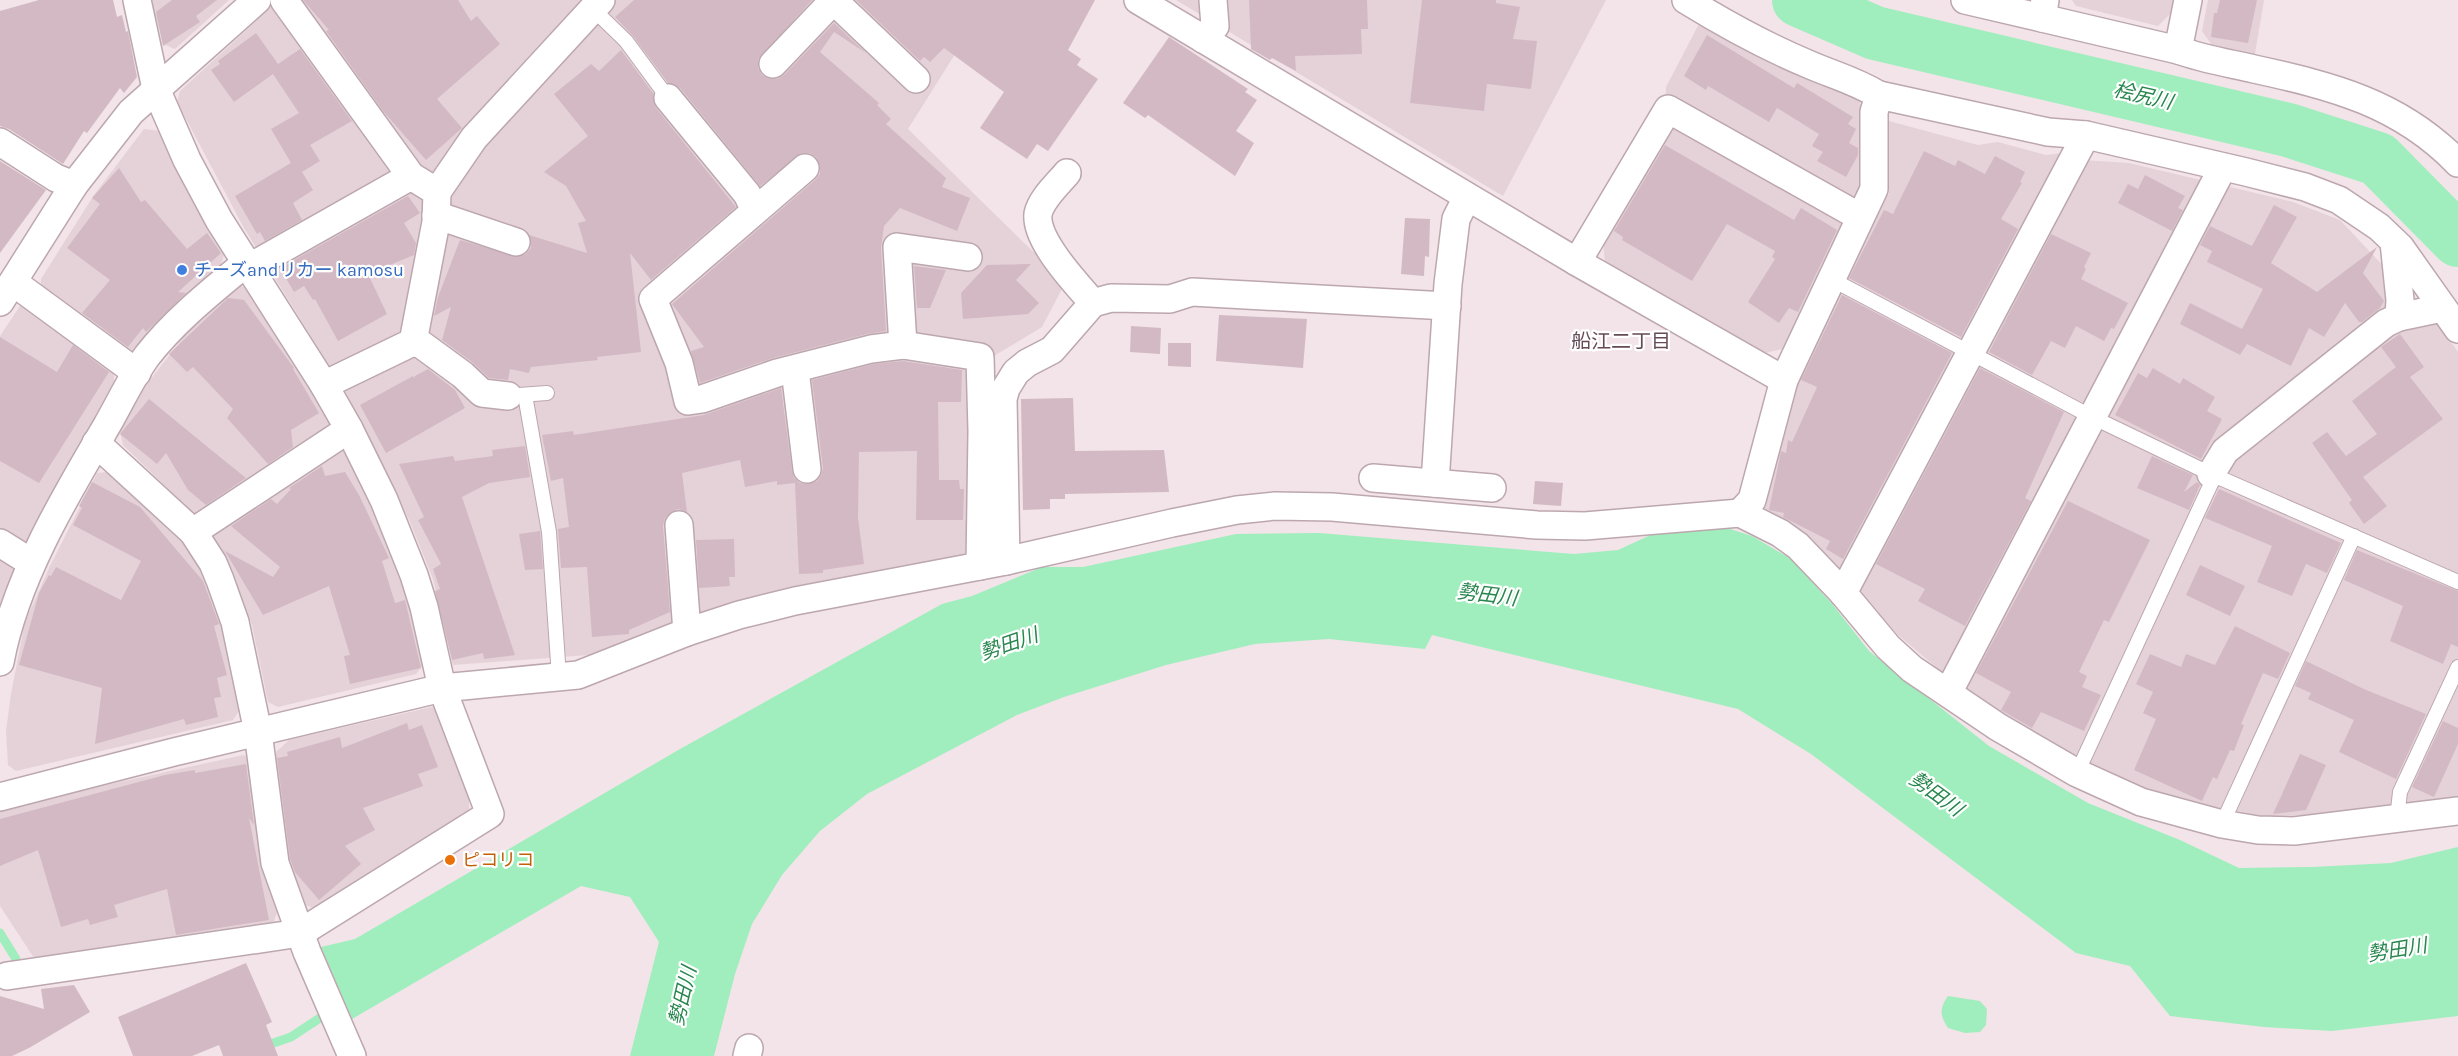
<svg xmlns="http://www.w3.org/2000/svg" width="2458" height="1056" viewBox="0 0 2458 1056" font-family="Karla,'Noto Sans JP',sans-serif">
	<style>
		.residential { fill: #e5d2d8 }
		.water { fill: #a0eebe }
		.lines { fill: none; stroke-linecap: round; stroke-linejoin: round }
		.stream { stroke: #a0eebe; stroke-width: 9 }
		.river { stroke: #a0eebe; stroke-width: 54 }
		.building { fill: #d3b9c4 }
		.lane-casing { stroke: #bda7af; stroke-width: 16 }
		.street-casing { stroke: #bda7af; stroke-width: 30 }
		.lane { stroke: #fff; stroke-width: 14 }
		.street { stroke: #fff; stroke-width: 27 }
		.shop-dot { fill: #3f7fe0; stroke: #fff; stroke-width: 2 }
		.food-dot { fill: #e8710a; stroke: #fff; stroke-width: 2 }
		.labels { text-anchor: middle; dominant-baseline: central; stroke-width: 4.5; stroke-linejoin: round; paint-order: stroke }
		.shop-label { font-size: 18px; fill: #366cbe; stroke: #fff; text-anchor: start }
		.food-label { font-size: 18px; fill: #c56008; stroke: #fff; text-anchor: start }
		.water-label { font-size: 20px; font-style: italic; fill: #28864e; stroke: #fff }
		.neighbourhood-label { font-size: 20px; fill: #664b57; stroke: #fff }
	</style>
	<rect width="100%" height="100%" fill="#f2e4e8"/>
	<g class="residential">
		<polygon points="151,0 229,0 175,49 163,44"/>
		<polygon points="279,0 989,0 908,129 1065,283 1042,327 984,362 970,557 735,602 602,654 453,665 433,579 410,522 346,393 244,228 177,102 180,91"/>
		<polygon points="1176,0 1606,0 1503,196"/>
		<polygon points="2072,0 2175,0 2173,11 2158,26 2076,6"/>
		<polygon points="2208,0 2264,0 2254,60 2216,51 2202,31"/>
		<polygon points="1701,20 1761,58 1860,100 1862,184 1782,349 1761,354 1605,264 1603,240 1664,137 1666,87"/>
		<polygon points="1885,120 1978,145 1998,142 2046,155 2063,153 2083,160 2129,163 2293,202 2340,220 2436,322 2458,352 2458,799 2320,815 2264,816 2172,799 2089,766 1964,691 1897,634 1859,593 1764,516 1763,496 1799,378 1889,193"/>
		<polygon points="144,129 160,131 225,251 221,265 179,301 136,351 126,352 41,293 41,279 94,195"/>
		<polygon points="239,285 250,290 331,422 368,493 389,544 410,604 424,664 416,674 278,707 268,702 252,625 230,566 191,511 123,445 120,432 140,393 199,317"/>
		<polygon points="29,305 114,366 114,381 0,612 0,336 20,306"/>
		<polygon points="107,472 152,510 189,550 204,573 214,597 241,708 233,720 16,771 8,765 6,731 11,694 25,622 50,566 97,473"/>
		<polygon points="436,706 469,797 469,810 316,909 300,903 290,868 275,753 289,740"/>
		<polygon points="244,755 249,759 261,862 277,913 271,928 36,961 0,906 0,808"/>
	</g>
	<g class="water">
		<polygon points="1727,528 1752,536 1791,559 1833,605 1869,651 1989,746 2088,803 2180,840 2239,868 2312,867 2391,863 2458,847 2458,1016 2332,1031 2264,1027 2170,1016 2130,966 2076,953 1811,754 1738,709 1432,635 1425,649 1329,639 1255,644 1166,665 1064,697 1017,715 867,794 820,831 782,875 752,924 735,974 714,1056 630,1056 659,942 630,897 581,886 352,1019 321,947 355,939 680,749 942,604 972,596 1042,567 1083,567 1236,534 1319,533 1574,554 1618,550 1655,533"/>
		<path d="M 1948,996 L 1980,1001 L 1987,1009 L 1986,1025 L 1980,1032 L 1965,1033 L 1948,1028 C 1940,1016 1939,1008 1948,996 Z"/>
	</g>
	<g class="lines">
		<g class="stream">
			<polyline points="0,933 16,959"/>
			<polyline points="262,1047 291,1037 329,1012"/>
		</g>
		<polyline class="river" points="1799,0 1875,33 2288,130 2378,159 2458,240"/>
	</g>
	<g class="building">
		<polygon points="39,0 113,0 117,17 122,15 126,32 128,31 137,77 124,93 120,88 87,133 84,131 63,164 9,129 0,126 0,11"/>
		<polygon points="172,0 217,0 196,16 200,22 163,46 156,12"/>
		<polygon points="303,0 458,0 471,21 477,16 500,44 437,99 462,128 426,160 383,111 326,31 329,30"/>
		<polygon points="634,0 812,0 758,60 758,68 762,75 770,79 778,79 784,75 834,23 866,53 834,32 820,52 879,103 877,105 891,119 886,124 946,178 942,187 970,198 957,231 900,208 884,226 881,248 886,331 867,334 773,358 700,383 691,351 704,347 672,304 815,180 820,174 820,166 816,157 810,153 802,153 760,186 680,88 668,83 633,36 615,17"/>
		<polygon points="856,0 1095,0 1068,50 1081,59 1077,65 1098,79 1048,151 1037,144 1027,159 980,128 1004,92 944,48 930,62 924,57 920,61"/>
		<polygon points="1249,0 1367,0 1368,29 1361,29 1362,54 1295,56 1296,71 1272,58 1270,60 1251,49"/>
		<polygon points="1422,0 1496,0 1496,3 1520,7 1513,39 1537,41 1531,89 1487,84 1484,111 1410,103"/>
		<polygon points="2220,0 2257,0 2248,43 2211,37 2214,13 2217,13"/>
		<polygon points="256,33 278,64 300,49 352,121 310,145 320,161 302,172 313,190 293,203 302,220 265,241 260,232 257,234 235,196 291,163 271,129 299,113 273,74 234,102 211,70 220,64 218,61"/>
		<polygon points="1707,35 1794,88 1797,83 1853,117 1848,124 1856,129 1849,143 1858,148 1858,155 1846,177 1817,161 1823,152 1812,146 1819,134 1777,108 1769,122 1708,86 1706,90 1684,76"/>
		<polygon points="1169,37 1248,89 1245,92 1257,100 1236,131 1254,143 1235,176 1148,115 1145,118 1123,103"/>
		<polygon points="621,50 653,93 653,101 656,108 736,207 651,280 630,253 641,352 597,357 598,360 531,367 529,373 510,369 508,380 489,378 472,362 442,340 451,307 434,316 438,297 460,240 519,257 526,254 531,248 529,235 587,253 578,223 586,221 566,186 544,172 588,136 554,94 591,64 599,71"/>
		<polygon points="1665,145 1794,220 1801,208 1837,230 1798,312 1789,308 1779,323 1748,302 1775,259 1772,257 1775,251 1727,224 1692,281 1622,240 1623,237 1614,231"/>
		<polygon points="1924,151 1955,166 1958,160 1985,174 1995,156 2025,172 2020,182 2022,183 2001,219 2018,229 1961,337 1849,278 1884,210 1893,214"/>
		<polygon points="0,161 46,190 0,253"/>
		<polygon points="119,168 141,202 145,200 187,249 207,233 221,253 178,292 186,293 146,332 143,328 128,347 82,313 110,280 67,248 100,204 92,198"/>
		<polygon points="2145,175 2185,196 2178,208 2183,210 2172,231 2118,203 2128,184 2138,189"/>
		<polygon points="408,196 420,213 404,223 416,243 414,255 368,274 387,314 338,341 315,299 313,300 304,286 294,292 280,268"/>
		<polygon points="2274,205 2297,217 2271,263 2317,292 2377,247 2363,273 2384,301 2380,308 2362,322 2359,322 2345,303 2324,337 2309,328 2291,366 2247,344 2240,355 2180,324 2190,303 2242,329 2263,289 2207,262 2212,251 2200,245 2210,226 2252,246"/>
		<polygon points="1405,218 1430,219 1429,257 1425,256 1424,276 1401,274"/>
		<polygon points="2051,234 2091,253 2084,267 2086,269 2081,279 2128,303 2114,329 2111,328 2104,341 2076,326 2065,348 2051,341 2032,375 1989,352"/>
		<polygon points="1031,264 1016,280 1039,303 1028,314 963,319 961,293 987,265"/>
		<polygon points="914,266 946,270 930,308 917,308"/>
		<polygon points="1842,295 1952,353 1843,559 1826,549 1830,541 1783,517 1784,513 1769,510 1781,451 1786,453 1788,440 1792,442 1817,387 1801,380"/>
		<polygon points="228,298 244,300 294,368 293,369 319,413 291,430 293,447 268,464 227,418 233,409 193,367 187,372 169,354"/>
		<polygon points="1219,315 1307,319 1303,368 1216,361"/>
		<polygon points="1131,326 1161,328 1160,354 1130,352"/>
		<polygon points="2400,334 2424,367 2410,377 2443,419 2363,477 2387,506 2364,524 2349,503 2352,500 2312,443 2327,432 2346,456 2377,434 2352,401 2396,367 2381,347"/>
		<polygon points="0,337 57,372 73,345 109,372 39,483 0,461"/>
		<polygon points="1168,343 1191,343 1191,367 1168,366"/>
		<polygon points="903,361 962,370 961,402 938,402 939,480 959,480 960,489 964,489 963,520 916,520 917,451 859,452 858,518 864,564 823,570 823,573 799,574 795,483 777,485 777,481 745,487 740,460 682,473 687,512 678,509 671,512 665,518 663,526 670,612 629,630 629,634 592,637 587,567 561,568 558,529 569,527 563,478 551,481 542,435 573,431 574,435 704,415 781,388 792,471 794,478 800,483 809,484 817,481 821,476 823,468 812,380 874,364"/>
		<polygon points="1980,368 2064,412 2025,498 2031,501 1965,626 1918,601 1925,589 1876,564"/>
		<polygon points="2153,368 2180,384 2183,378 2215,397 2207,411 2222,419 2201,459 2115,415 2138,373 2147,378"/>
		<polygon points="428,369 455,390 465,408 386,453 360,405 413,376 414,378 415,376"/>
		<polygon points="1073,398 1075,451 1164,450 1169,492 1065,494 1065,499 1050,499 1050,509 1023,510 1021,399"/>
		<polygon points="149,399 215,453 246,478 206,505 188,490 166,453 157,464 120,434"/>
		<polygon points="525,446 530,477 489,483 462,497 515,655 484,659 483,653 452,660 435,591 440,589 433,569 441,564 418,520 424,517 399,464 453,456 455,461 493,456 492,450"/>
		<polygon points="2152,456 2193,475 2184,492 2197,482 2200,485 2189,510 2137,488"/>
		<polygon points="322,466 325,476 345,472 359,495 389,558 382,561 395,603 405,600 421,668 350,684 344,656 350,655 329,586 263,615 225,551 273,577 280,567 231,526 271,499 277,504 291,489 289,488"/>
		<polygon points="1535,481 1563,483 1561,506 1533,504"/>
		<polygon points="92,482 140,507 203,581 219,624 214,626 227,675 217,678 221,697 214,698 218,717 186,725 184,719 95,744 102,688 19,665 39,593 49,575 51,576 56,567 121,600 141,561 73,525 82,508 79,506"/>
		<polygon points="2219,489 2341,543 2327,573 2306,564 2292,596 2257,582 2272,546 2205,518"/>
		<polygon points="2068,501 2150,540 2109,622 2104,620 2079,672 2087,676 2082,687 2101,695 2084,731 2041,712 2032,728 2001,710 2011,692 1976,673"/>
		<polygon points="540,531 543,569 525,570 519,534"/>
		<polygon points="734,539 735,577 729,577 730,586 699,588 696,540"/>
		<polygon points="2357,550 2458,591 2458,647 2451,644 2443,664 2390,641 2403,606 2344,580"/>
		<polygon points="2200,565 2245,586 2230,616 2186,595"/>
		<polygon points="2235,626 2290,653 2278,679 2263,673 2241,724 2244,725 2234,751 2230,750 2217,779 2213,777 2202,801 2134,770 2156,719 2143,713 2153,692 2136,684 2150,654 2181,667 2186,654 2215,665"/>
		<polygon points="2306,661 2366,690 2426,714 2396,779 2339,752 2354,720 2308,699 2311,693 2295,686"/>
		<polygon points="2443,721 2458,728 2458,744 2434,797 2412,787"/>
		<polygon points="407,723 409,730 422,725 438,767 418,774 423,786 363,808 375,830 345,846 361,864 319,900 295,872 290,859 277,758 288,756 287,752 340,737 342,748"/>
		<polygon points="2300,754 2326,765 2306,810 2273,814"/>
		<polygon points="246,764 254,825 249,818 269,920 176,935 167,889 114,905 118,917 90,925 88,919 61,927 38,850 0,866 0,819 165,775 195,770 195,773"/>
		<polygon points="246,963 272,1022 266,1025 278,1056 223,1056 219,1045 192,1056 133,1056 118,1017"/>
		<polygon points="74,985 90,1012 29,1048 12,1056 0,1056 0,996 44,1009 41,989"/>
	</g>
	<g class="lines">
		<g class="lane-casing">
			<g id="lane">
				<polyline points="593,9 626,41 668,98"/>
				<polyline points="1831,279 2092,417 2211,474 2458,582"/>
				<polyline points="519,395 547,393"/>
				<polyline points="525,395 549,532 559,677"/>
				<polyline points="2077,773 2215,475"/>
				<polyline points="2397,819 2400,792 2458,667"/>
				<polyline points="2222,824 2354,536"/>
			</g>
		</g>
		<g class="street-casing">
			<g id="street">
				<polyline points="284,0 411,176 437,192 436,222 413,342 324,385"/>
				<polyline points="833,0 916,79"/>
				<polyline points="1138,0 1577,262 1784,380 1752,500 1740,513"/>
				<path d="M 1686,0 C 1725,24 1765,46 1808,64 C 1833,75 1854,80 1879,95 L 2048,132 L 2086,135 L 2246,172 L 2305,187 L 2339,200 L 2379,227 L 2400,247 L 2458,329"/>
				<polyline points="1965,0 2042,18 2045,0"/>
				<polyline points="2042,18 2178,50 2188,0"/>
				<polyline points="1203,39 1215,26 1213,0"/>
				<path d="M 2178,50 C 2203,59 2228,63 2254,69 C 2332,86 2400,103 2458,163"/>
				<polyline points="773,64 834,0"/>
				<polyline points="668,98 747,194 755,210"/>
				<polyline points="0,142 56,178 74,185"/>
				<polyline points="805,168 653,299 679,363 688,401 702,399 777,373 871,349 903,345 980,357 982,431 980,566"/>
				<path d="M 1067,173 C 1058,184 1041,199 1038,214 C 1035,241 1077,284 1093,303"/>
				<polyline points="437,192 474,138 601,0"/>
				<polyline points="436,215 516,242"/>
				<polyline points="2394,242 2400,300 2399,317"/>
				<polyline points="1577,262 1668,109 1860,217"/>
				<polyline points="250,267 411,176"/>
				<polyline points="13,282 137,373"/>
				<polyline points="0,302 74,185 131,112 257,0"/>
				<polyline points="413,342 422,345 463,375 482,393 508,396"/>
				<polyline points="903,345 897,247 968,257"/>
				<polyline points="795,370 807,469"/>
				<polyline points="1784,380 1874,189 1874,112 1879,95"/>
				<polyline points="96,443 193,532 213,563 220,580 235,622 258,732 275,863 307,952 352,1056"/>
				<polyline points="2211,474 2225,451 2386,323 2399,317 2442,308"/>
				<polyline points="1373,478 1492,488"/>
				<polyline points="1435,483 1448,284 1456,219 1467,197"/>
				<polyline points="679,525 687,632"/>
				<polyline points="193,532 349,429"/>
				<polyline points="0,543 32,563"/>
				<polyline points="1006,561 1003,399 1006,388 1016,372 1027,363 1052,350 1093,303 1111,298 1170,299 1192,292 1447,306"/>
				<polyline points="1843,593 2086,135"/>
				<path d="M 0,662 C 15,580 64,498 106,427 C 120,403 131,378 147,356 C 175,320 212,291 247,262"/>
				<polyline points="1948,693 2223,167"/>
				<polyline points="0,797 174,752 442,688 578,675 687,632 739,615 795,601 1006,561 1172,523 1237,510 1275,506 1332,507 1537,525 1585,526 1740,513 1780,533 1798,546 1843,593 1888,647 1912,669 1998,727 2077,773 2141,802 2222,824 2258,830 2294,831 2458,811"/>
				<polyline points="7,976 300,933 490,814 442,688 424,607 414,575 384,500 349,429 324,385 219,220 187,160 156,89 137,0"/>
				<polyline points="747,1056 749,1048"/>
			</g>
		</g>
		<use href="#lane" class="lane"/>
		<use href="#street" class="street"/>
	</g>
	<circle class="shop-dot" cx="182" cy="270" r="6"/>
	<circle class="food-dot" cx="450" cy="860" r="6"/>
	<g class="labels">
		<g class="shop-label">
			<text x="194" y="270">チーズandリカー kamosu</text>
		</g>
		<g class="food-label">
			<text x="462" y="860">ピコリコ</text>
		</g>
		<g class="water-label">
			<text transform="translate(2143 96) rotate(13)">桧尻川</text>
			<text transform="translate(1487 595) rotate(7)">勢田川</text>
			<text transform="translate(1009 644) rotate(-19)">勢田川</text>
			<text transform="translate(1936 794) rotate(36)">勢田川</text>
			<text transform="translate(2397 950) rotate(-9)">勢田川</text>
			<text transform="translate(683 996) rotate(-77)">勢田川</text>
		</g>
		<g class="neighbourhood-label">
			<text x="1621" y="341">船江二丁目</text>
		</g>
	</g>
</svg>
